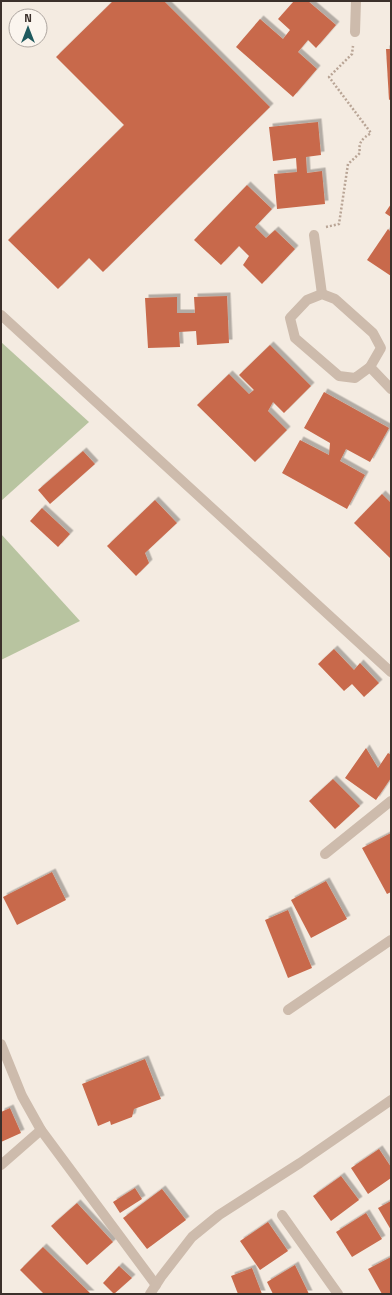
<svg xmlns="http://www.w3.org/2000/svg" width="392" height="1295" viewBox="0 0 392 1295" font-family="'Titillium Web',sans-serif">
	<style>
		.green { fill: #b8c4a0 }
		.building { fill: #c8694b; filter: url(#shadow) }
		.lines { fill: none; stroke-linecap: round; stroke-linejoin: round }
		.path { stroke: #b9a596; stroke-width: 2.5; stroke-dasharray: 2 2; stroke-linecap: butt }
		.minor { stroke: #cdbbac; stroke-width: 10 }
	</style>
	<defs>
		<filter id="shadow"><feDropShadow dx="3.5" dy="-3.5" stdDeviation="0" flood-color="#0004"/></filter>
	</defs>
	<rect width="100%" height="100%" fill="#f4ebe1"/>
	<g class="green">
		<polygon points="1,342 89,422 1,501"/>
		<polygon points="1,534 80,621 1,660"/>
	</g>
	<g class="building">
		<polygon points="113,1 164,1 270,107 103,272 89,258 58,289 8,240 124,125 56,57"/>
		<polygon points="294,1 308,1 336,25 316,48 308,40 298,52 317,69 293,97 236,47 260,19 283,39 290,30 278,19"/>
		<polygon points="386,49 391,49 391,99 389,100"/>
		<polygon points="318,122 321,155 306,157 307,173 322,171 325,204 277,209 274,174 297,172 296,158 273,161 269,127"/>
		<polygon points="247,185 272,209 255,227 266,238 275,230 295,249 262,284 243,265 249,256 239,246 221,265 194,240"/>
		<polygon points="391,204 391,217 385,213"/>
		<polygon points="388,229 391,232 391,276 367,260"/>
		<polygon points="227,296 229,343 197,345 196,331 179,332 180,347 148,348 145,298 177,297 177,313 195,313 194,297"/>
		<polygon points="270,345 311,386 284,413 273,402 268,411 287,430 255,462 197,405 229,374 249,394 254,390 239,375"/>
		<polygon points="324,392 389,428 370,462 346,449 340,461 365,475 347,509 282,473 300,440 329,455 330,443 304,428"/>
		<polygon points="83,451 95,464 50,504 38,490"/>
		<polygon points="382,494 391,503 391,559 354,523"/>
		<polygon points="155,500 177,523 145,553 149,563 136,576 107,546"/>
		<polygon points="42,508 70,534 58,547 30,521"/>
		<polygon points="334,649 354,670 360,663 379,683 364,697 352,684 344,691 318,664"/>
		<polygon points="366,748 378,768 388,753 391,755 391,778 376,800 345,778"/>
		<polygon points="333,779 360,806 335,829 309,801"/>
		<polygon points="391,833 391,892 387,894 362,848"/>
		<polygon points="52,872 66,900 17,925 3,897"/>
		<polygon points="326,881 347,919 311,938 291,900"/>
		<polygon points="288,910 312,968 288,978 265,920"/>
		<polygon points="145,1059 161,1099 134,1109 132,1117 111,1125 110,1121 98,1126 82,1084"/>
		<polygon points="10,1108 21,1133 1,1142 1,1112"/>
		<polygon points="379,1149 391,1167 391,1178 368,1194 351,1168"/>
		<polygon points="341,1176 359,1200 331,1221 313,1196"/>
		<polygon points="135,1188 142,1199 120,1213 113,1202"/>
		<polygon points="162,1189 186,1220 147,1249 123,1218"/>
		<polygon points="391,1201 391,1230 378,1208"/>
		<polygon points="77,1203 113,1242 87,1265 51,1226"/>
		<polygon points="366,1213 382,1239 352,1257 336,1232"/>
		<polygon points="268,1222 288,1251 260,1270 240,1241"/>
		<polygon points="43,1247 91,1294 44,1294 20,1270"/>
		<polygon points="391,1257 391,1294 382,1294 368,1269"/>
		<polygon points="295,1265 309,1294 273,1294 267,1282"/>
		<polygon points="119,1266 132,1278 114,1294 103,1283"/>
		<polygon points="252,1268 262,1294 238,1294 231,1276"/>
	</g>
	<g class="lines">
		<path class="path" d="M 326,227 L 339,224 L 348,164 L 360,153 C 358,142 362,139 371,133 L 329,77 L 352,54 L 353,46"/>
		<g class="minor">
			<polyline points="355,32 356,1"/>
			<polyline points="314,235 322,294"/>
			<polygon points="322,294 335,299 373,333 381,348 370,367 355,378 339,376 295,338 290,318 307,300"/>
			<polyline points="1,315 391,672"/>
			<polyline points="370,367 391,389"/>
			<polyline points="325,854 391,801"/>
			<polyline points="288,1010 391,940"/>
			<polyline points="1,1044 22,1096 41,1130 156,1285"/>
			<polyline points="1,1165 41,1130"/>
			<polyline points="282,1215 338,1294"/>
			<polyline points="150,1294 161,1277 192,1237 219,1215 300,1163 391,1100"/>
		</g>
	</g>
	<rect width="392" height="1295" fill="none" stroke="#3b302b" stroke-width="4"/>
	<g transform="translate(28 28)"><circle r="19" fill="#fbf5ee" stroke="#aea6a0"/>
	<path d="M0-3L7 15L0 10L-7 15Z" fill="#1f5a5e"/>
	<text y="-6" font-size="11" font-weight="bold" text-anchor="middle" fill="#3b302b">N</text>
	</g>
</svg>
